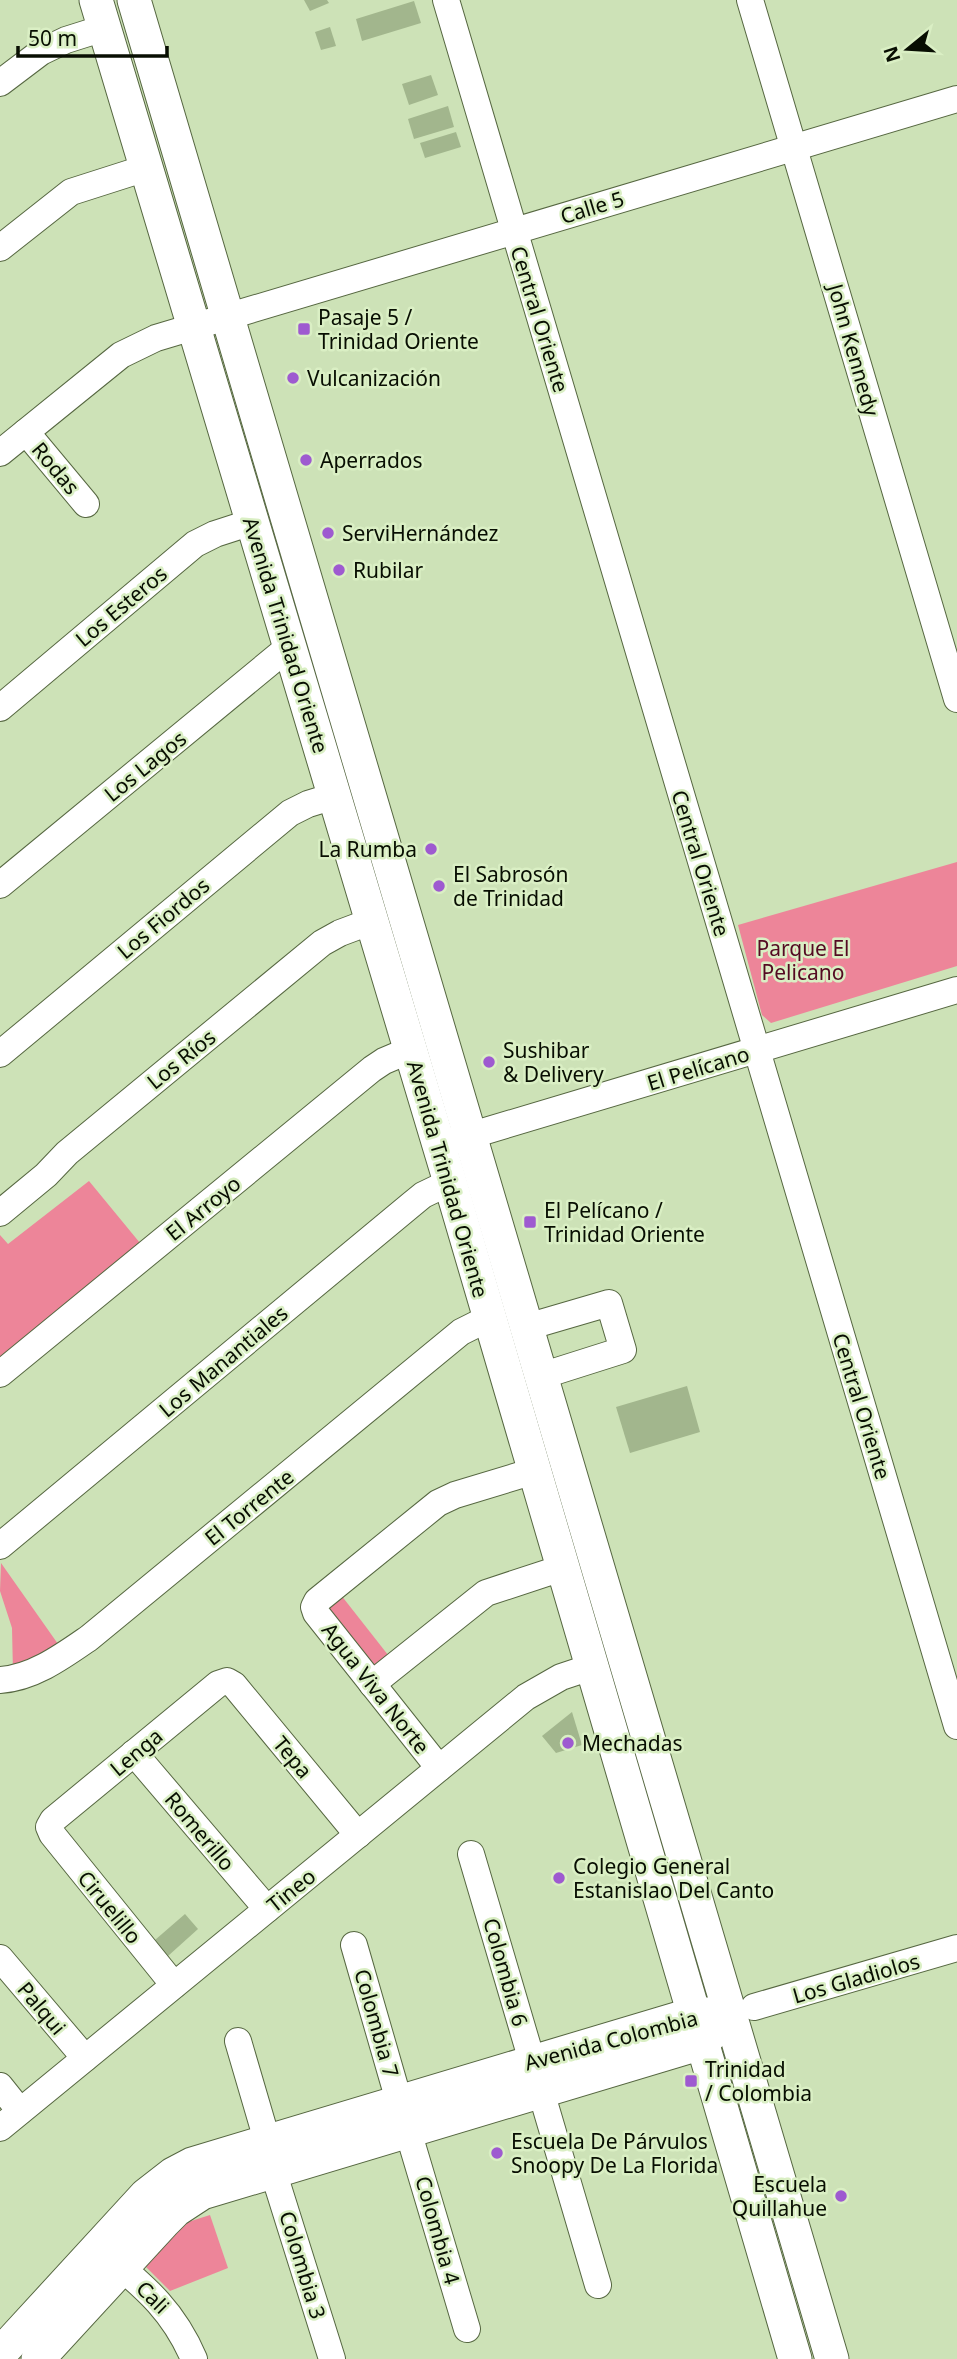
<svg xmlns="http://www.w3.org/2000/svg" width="957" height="2359" viewBox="0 0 957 2359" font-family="'Noto Sans',sans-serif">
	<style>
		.green { fill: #ed8599 }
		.building { fill: #a2b68d }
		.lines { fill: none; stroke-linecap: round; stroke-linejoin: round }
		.minor-casing { stroke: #566741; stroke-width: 28 }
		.major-casing { stroke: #566741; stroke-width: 35 }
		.minor { stroke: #fff; stroke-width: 26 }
		.major { stroke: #fff; stroke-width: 33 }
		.poi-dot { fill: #9e5ad0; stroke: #daefc4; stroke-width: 2.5 }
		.labels { text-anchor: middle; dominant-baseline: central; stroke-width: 5; stroke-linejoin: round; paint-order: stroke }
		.street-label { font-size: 21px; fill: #080e02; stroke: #daefc4 }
		.poi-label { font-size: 21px; fill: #080e02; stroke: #daefc4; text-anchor: start }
		.park-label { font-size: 21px; fill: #540a22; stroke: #daefc4 }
	</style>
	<rect width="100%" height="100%" fill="#cde2b7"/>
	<g class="green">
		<polygon points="957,862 957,966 771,1023 762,1015 738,925"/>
		<polygon points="89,1181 140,1243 0,1357 0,1235 8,1244"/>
		<polygon points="1,1563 58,1644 13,1673 12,1628 0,1591"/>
		<polygon points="337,1590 392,1660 376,1672 324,1604"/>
		<polygon points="210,2215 228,2268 170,2291 145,2266 188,2222"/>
	</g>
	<g class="building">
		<polygon points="304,0 327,0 329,3 310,11"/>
		<polygon points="414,1 421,23 362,41 356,19"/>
		<polygon points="330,27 336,46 321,50 315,32"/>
		<polygon points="431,75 438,95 409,105 402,84"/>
		<polygon points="448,106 454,127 414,139 408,119"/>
		<polygon points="456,132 461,147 425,158 420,143"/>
		<polygon points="687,1386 700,1432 630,1453 616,1407"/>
		<polygon points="572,1712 582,1745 556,1753 542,1736"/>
		<polygon points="185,1914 198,1929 168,1956 155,1940"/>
	</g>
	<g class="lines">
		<g class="minor-casing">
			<g id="minor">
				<polyline points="446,0 957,1726"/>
				<polyline points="750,0 957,699"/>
				<polyline points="0,83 41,52 66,40 104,28"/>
				<polyline points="0,248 71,192 146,168"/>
				<polyline points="26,432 86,504"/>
				<polyline points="0,453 121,355 156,338 957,99"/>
				<polyline points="0,708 195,544 215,534 252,522"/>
				<polyline points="0,885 290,646"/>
				<polyline points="0,1054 290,813 308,804 334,796"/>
				<polyline points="452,1141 957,990"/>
				<polyline points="0,1213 46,1175 67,1153 322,943 340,933 372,921"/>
				<polyline points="527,1327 609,1303 623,1350 541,1376"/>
				<polyline points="0,1374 372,1069 384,1061 410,1050"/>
				<polyline points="0,1546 412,1204 423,1195 450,1182"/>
				<path d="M 0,1680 C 33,1678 63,1656 89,1638 L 461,1332 L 489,1318"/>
				<polyline points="372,1684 486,1593 562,1568"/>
				<polyline points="134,1753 267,1909"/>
				<polyline points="439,1768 316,1613 314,1607 317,1601 438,1503 455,1495 534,1471"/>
				<polyline points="471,1854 598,2285"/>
				<polyline points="354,1945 399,2101"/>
				<polyline points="0,1958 85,2058"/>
				<polyline points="174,1985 52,1834 49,1827 53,1820 218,1684 227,1681 234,1685 358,1835"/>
				<polyline points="754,2007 957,1948"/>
				<polyline points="238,2041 267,2140"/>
				<polyline points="0,2086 20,2111"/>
				<polyline points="0,2128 526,1697 561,1677 591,1667"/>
				<polyline points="408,2131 467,2329"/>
				<polyline points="273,2171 332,2359"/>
				<path d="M 109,2257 C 147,2289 174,2312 194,2359"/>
			</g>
		</g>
		<g class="major-casing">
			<g id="major">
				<polyline points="96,0 450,1182 795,2359"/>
				<polyline points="134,0 832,2359"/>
				<polyline points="0,2354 146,2195 173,2174 192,2164 693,2014 715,2014"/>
				<polyline points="38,2359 164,2222 176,2210 202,2193 702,2043 716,2029"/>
			</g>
		</g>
		<use href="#minor" class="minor"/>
		<use href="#major" class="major"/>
	</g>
	<g class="poi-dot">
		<rect x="297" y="322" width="14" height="14" rx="3.5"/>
		<circle cx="293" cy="378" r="7"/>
		<circle cx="306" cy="460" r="7"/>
		<circle cx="328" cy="533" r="7"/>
		<circle cx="339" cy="570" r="7"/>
		<circle cx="431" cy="849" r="7"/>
		<circle cx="439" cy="886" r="7"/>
		<circle cx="489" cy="1062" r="7"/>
		<rect x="523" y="1215" width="14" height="14" rx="3.5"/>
		<circle cx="568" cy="1743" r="7"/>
		<circle cx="559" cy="1878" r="7"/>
		<rect x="684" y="2074" width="14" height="14" rx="3.5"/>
		<circle cx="497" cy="2153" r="7"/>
		<circle cx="841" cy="2196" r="7"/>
	</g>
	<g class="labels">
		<g class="street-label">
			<text transform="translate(592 207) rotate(-17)">Calle 5</text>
			<text transform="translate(540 319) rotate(73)">Central Oriente</text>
			<text transform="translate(854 350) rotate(74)">John Kennedy</text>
			<text transform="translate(56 468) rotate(50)">Rodas</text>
			<text transform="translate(121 606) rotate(-40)">Los Esteros</text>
			<text transform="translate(286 635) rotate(73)">Avenida Trinidad Oriente</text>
			<text transform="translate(145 766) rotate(-39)">Los Lagos</text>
			<text transform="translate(701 863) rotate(73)">Central Oriente</text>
			<text transform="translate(163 918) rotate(-40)">Los Fiordos</text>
			<text transform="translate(181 1059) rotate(-39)">Los Ríos</text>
			<text transform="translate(698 1068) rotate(-17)">El Pelícano</text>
			<text transform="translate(448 1179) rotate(74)">Avenida Trinidad Oriente</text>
			<text transform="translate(203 1208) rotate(-39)">El Arroyo</text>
			<text transform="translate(223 1361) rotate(-40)">Los Manantiales</text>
			<text transform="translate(862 1406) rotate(73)">Central Oriente</text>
			<text transform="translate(249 1507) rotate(-39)">El Torrente</text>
			<text transform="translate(376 1688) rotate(52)">Agua Viva Norte</text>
			<text transform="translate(136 1752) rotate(-40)">Lenga</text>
			<text transform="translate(293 1757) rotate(50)">Tepa</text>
			<text transform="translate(200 1831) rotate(50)">Romerillo</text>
			<text transform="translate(291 1890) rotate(-39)">Tineo</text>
			<text transform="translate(110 1907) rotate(51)">Ciruelillo</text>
			<text transform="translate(506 1972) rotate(74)">Colombia 6</text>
			<text transform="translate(856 1978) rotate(-16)">Los Gladiolos</text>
			<text transform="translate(42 2008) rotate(50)">Palqui</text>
			<text transform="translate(377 2023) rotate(74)">Colombia 7</text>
			<text transform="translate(611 2040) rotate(-15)">Avenida Colombia</text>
			<text transform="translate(438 2230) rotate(74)">Colombia 4</text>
			<text transform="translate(303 2265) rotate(73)">Colombia 3</text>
			<text transform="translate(153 2297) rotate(45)">Cali</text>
		</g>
		<g class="poi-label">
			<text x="318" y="317">Pasaje 5 /<tspan x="318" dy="24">Trinidad Oriente</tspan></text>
			<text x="307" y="378">Vulcanización</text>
			<text x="320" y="460">Aperrados</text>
			<text x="342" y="533">ServiHernández</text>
			<text x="353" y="570">Rubilar</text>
			<text x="417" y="849" text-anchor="end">La Rumba</text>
			<text x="453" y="874">El Sabrosón<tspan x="453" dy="24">de Trinidad</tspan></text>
			<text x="503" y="1050">Sushibar<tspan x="503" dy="24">&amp; Delivery</tspan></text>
			<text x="544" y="1210">El Pelícano /<tspan x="544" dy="24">Trinidad Oriente</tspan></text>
			<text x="582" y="1743">Mechadas</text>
			<text x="573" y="1866">Colegio General<tspan x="573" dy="24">Estanislao Del Canto</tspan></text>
			<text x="705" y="2069">Trinidad<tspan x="705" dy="24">/ Colombia</tspan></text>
			<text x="511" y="2141">Escuela De Párvulos<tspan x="511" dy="24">Snoopy De La Florida</tspan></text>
			<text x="827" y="2184" text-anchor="end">Escuela<tspan x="827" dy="24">Quillahue</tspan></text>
		</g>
		<g class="park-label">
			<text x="803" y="948">Parque El<tspan x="803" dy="24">Pelicano</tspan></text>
		</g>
	</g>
	<g transform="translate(908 49) rotate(252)" stroke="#daefc4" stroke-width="5" paint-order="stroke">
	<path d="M0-5L12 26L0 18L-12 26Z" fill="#080e02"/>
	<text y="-10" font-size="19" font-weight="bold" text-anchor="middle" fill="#080e02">N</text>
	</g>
	<path d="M18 46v10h149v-10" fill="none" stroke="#080e02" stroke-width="3.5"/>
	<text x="28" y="46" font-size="21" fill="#080e02" stroke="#daefc4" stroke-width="5" paint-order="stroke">50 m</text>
</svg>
